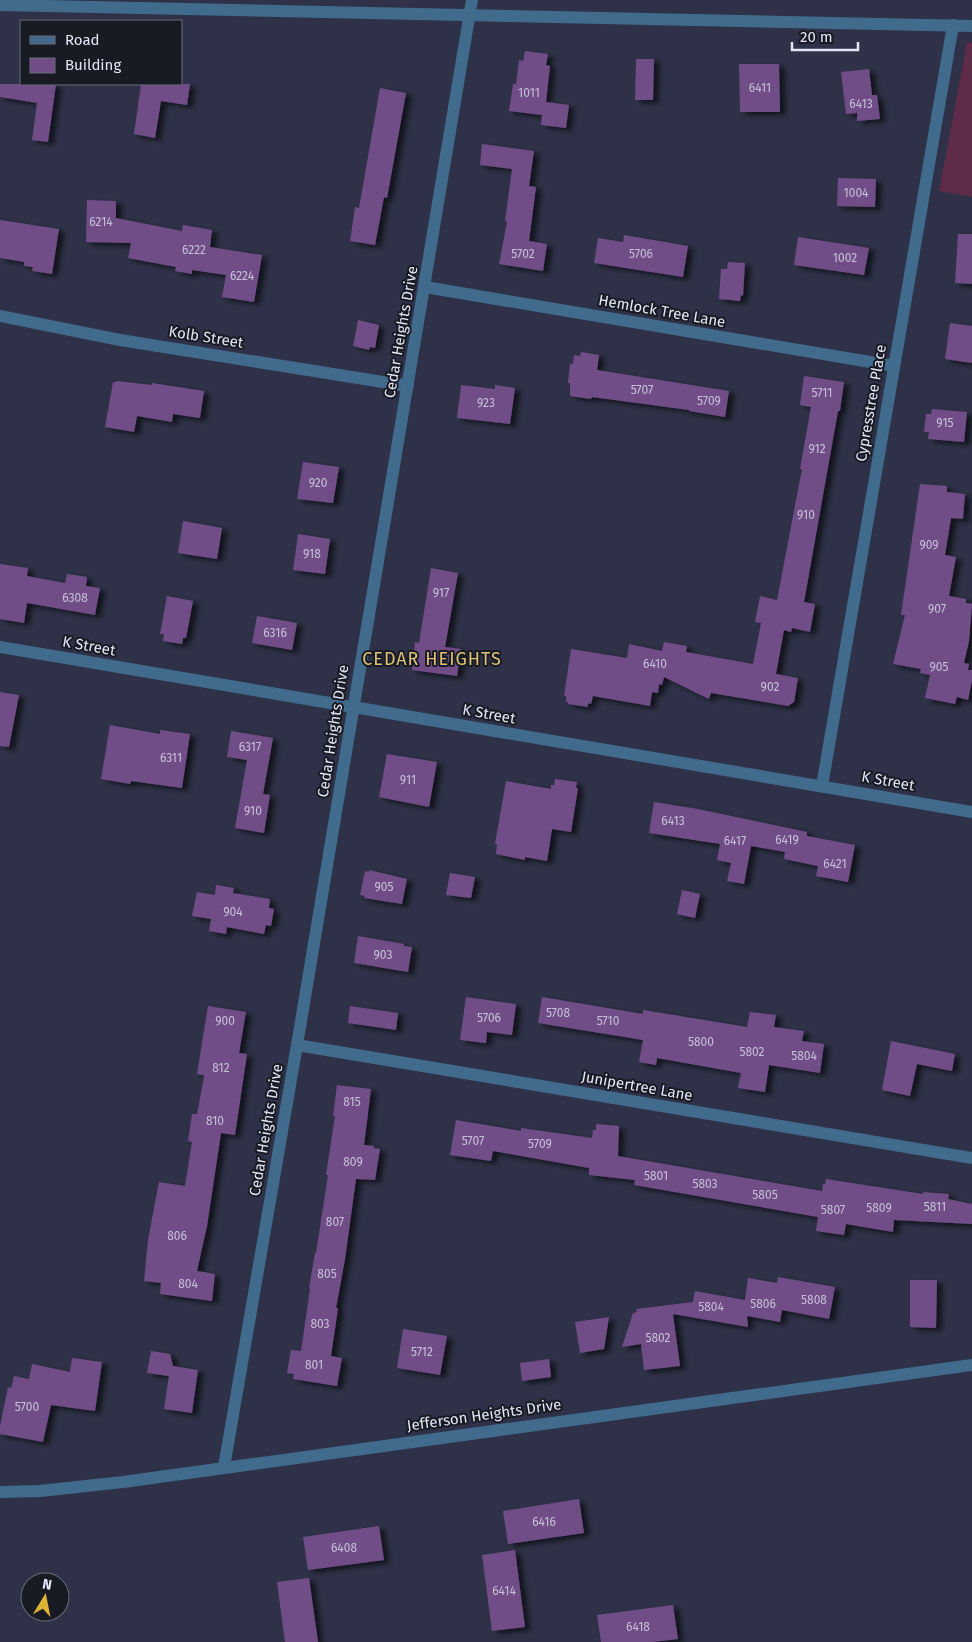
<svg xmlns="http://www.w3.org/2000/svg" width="972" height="1642" viewBox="0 0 972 1642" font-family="'Fira Sans',sans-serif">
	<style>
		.green { fill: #5e2b48 }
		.building { fill: #714d87; filter: url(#shadow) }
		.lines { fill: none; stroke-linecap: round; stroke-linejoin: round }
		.minor { stroke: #406b8c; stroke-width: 12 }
		.labels { text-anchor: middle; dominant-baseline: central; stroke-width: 4; stroke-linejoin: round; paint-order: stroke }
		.number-label { font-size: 12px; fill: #c7c0da }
		.street-label { font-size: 15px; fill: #e4e6f5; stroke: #181a24 }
		.quarter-label { font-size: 18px; letter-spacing: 1px; fill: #dcc075; stroke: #181a24 }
	</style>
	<defs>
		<filter id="shadow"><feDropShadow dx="5.5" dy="3" stdDeviation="2.5" flood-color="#0009"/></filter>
	</defs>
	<rect width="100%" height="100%" fill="#2e3147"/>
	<polygon class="green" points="967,42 972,43 972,197 939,191"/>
	<g class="building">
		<polygon points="525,51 548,54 546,65 550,66 546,102 569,105 566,128 541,125 542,115 509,111 513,84 516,84 519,60 523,61"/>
		<polygon points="636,59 654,59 653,100 635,100"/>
		<polygon points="739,64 779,64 780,112 740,112"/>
		<polygon points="869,69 872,95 877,95 880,119 857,121 857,113 846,114 841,72"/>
		<polygon points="0,84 56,84 48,142 32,140 37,103 0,97"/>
		<polygon points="141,84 190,84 187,105 161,101 155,138 134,134"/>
		<polygon points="380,88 406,93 387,198 384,197 375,245 350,241 355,207 359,208"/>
		<polygon points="482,144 534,151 529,186 536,187 529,241 547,244 543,271 499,264 507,222 505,221 512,169 480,165"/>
		<polygon points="838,178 876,179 875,207 837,206"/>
		<polygon points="87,200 116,201 116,218 182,231 183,225 212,230 210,247 262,255 254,302 222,297 226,275 192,270 192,274 175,271 176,267 128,258 131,243 86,242"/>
		<polygon points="0,220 59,229 52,274 32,271 33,267 24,266 24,262 0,258"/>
		<polygon points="958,234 972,234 972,284 955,283"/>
		<polygon points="624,235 688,246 683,277 594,263 598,238 623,242"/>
		<polygon points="798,237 869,248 864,275 794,265"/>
		<polygon points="728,262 745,263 743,296 741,295 740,301 719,299 721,269 727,269"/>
		<polygon points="358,320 379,325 375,348 370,347 369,350 353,346"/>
		<polygon points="950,323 972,326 972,363 945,359"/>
		<polygon points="581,352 599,355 597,370 729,391 725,417 689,411 689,410 592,397 591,399 570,396 570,383 568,383 570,364 573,364 574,355 580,356"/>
		<polygon points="804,376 844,382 840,411 838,411 804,602 815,604 810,632 792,628 791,632 784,630 776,674 798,678 794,702 788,706 711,693 709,699 664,677 662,685 659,684 658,693 652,692 650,706 593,696 591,704 588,703 588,707 568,704 568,702 566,702 566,696 564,696 571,649 627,658 629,644 662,651 664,642 687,646 686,652 753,664 761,623 755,622 760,596 777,600 802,469 800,469 811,407 800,405"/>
		<polygon points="117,381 152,385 152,383 204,391 200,418 173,414 172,422 137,416 134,432 105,427 113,382 116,382"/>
		<polygon points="461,385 495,389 495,385 515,388 510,424 457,418"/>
		<polygon points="932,409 967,412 964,442 928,439 929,432 924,432 926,414 931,414"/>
		<polygon points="303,462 339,467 333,503 297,499"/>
		<polygon points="920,484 947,486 947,492 965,494 963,519 951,518 945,555 956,557 949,596 966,599 966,603 972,604 969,641 964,663 969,664 968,670 972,670 972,680 968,700 957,697 955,704 925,698 930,675 920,673 921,669 893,664 905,615 901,615"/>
		<polygon points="183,521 222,528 217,559 178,553"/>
		<polygon points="298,534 330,539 325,574 293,570"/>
		<polygon points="0,564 28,568 27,576 65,583 67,574 87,577 86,586 100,588 95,615 27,603 24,623 0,619"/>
		<polygon points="431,568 458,573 445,647 461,649 457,676 412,670 415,642 419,643"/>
		<polygon points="167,596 193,601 186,638 183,638 182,644 163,641 164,634 160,634"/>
		<polygon points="257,616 297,623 292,650 252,643"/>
		<polygon points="0,692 19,695 9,747 0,746"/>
		<polygon points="110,725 160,734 160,730 190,734 182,788 131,781 130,784 101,779"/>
		<polygon points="231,731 273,738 263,794 270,795 264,833 235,828 247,760 227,757"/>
		<polygon points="387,754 437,762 429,807 379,797"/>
		<polygon points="555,779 577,782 576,788 578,788 571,832 552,829 547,861 525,857 525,860 496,854 497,844 495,844 506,781 551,789 551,785 554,785"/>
		<polygon points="654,802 698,809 807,832 807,836 855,845 848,882 816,876 818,866 784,859 785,852 751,846 744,884 727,881 731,863 717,860 720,844 649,833"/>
		<polygon points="369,870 407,879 402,904 364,898 365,896 360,895 365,871 369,872"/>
		<polygon points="450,873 475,877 471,898 446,895"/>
		<polygon points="216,885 234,888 233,893 270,899 269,908 274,909 271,926 266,925 264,934 227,927 226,934 209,931 211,919 192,916 197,892 215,895"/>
		<polygon points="682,890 700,894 695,918 677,914"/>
		<polygon points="358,936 404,944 404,946 412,947 408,972 354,963"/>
		<polygon points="466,997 516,1004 512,1035 487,1032 486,1043 460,1040"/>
		<polygon points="542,997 643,1014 643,1010 747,1027 750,1012 776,1015 774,1027 804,1031 802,1041 824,1044 820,1073 769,1065 765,1092 738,1088 741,1073 657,1058 656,1065 639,1062 643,1040 538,1023"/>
		<polygon points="208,1006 246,1012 239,1053 247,1054 235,1135 221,1133 207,1226 197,1271 215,1274 212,1301 160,1294 161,1283 144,1281 148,1240 159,1182 185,1186 192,1142 188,1141 192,1114 197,1114 204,1077 203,1075 197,1074"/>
		<polygon points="350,1006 398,1013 396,1030 348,1023"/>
		<polygon points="891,1041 955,1054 952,1071 917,1064 910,1096 882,1090"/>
		<polygon points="337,1085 371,1089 364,1145 374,1146 374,1148 380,1149 375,1180 356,1179 345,1259 336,1308 338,1308 331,1356 342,1358 337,1386 293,1379 294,1374 287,1373 291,1350 301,1351 310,1289 309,1288 315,1253 316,1253 328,1175 326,1175 335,1116 333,1116"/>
		<polygon points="456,1120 521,1131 521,1128 592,1138 593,1130 596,1130 596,1124 619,1126 618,1156 822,1191 823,1184 825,1184 826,1179 923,1194 923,1192 949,1194 948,1199 972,1204 972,1224 894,1220 893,1232 846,1224 844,1235 816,1231 818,1217 634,1185 635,1180 589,1175 589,1168 493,1151 491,1161 450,1155"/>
		<polygon points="778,1277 835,1287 829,1319 782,1310 780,1322 747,1316 748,1327 673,1314 680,1366 644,1370 641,1344 622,1347 633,1313 637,1312 636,1309 693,1302 695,1291 745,1300 748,1278 777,1283"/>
		<polygon points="910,1280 937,1280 936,1328 910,1327"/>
		<polygon points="609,1317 604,1349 580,1353 575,1322"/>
		<polygon points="403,1329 447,1336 440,1375 397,1368"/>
		<polygon points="151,1351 170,1354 173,1366 198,1370 192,1413 164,1409 169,1376 147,1373"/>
		<polygon points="72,1358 102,1362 95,1411 51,1405 43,1442 0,1434 0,1426 8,1387 11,1388 14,1376 29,1379 32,1364 70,1372"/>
		<polygon points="549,1359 551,1377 522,1381 520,1363"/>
		<polygon points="579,1499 584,1533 508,1544 503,1511"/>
		<polygon points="379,1526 384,1560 308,1570 303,1537"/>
		<polygon points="515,1550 525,1627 492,1631 482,1555"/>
		<polygon points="309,1578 318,1642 285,1642 277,1582"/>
		<polygon points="673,1605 678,1639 652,1642 601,1642 597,1615"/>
	</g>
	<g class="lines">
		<g class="minor">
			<polyline points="0,5 972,26"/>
			<polyline points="425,287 894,366"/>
			<polyline points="0,316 120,340 408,386"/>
			<polyline points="0,647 972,812"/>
			<polyline points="822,786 953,25"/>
			<polyline points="297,1045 972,1158"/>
			<polyline points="224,1467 297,1045 472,0"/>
			<polyline points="0,1492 40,1491 123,1482 972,1365"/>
		</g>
	</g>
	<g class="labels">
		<g class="number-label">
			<text x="760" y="88">6411</text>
			<text x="529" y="93">1011</text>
			<text x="861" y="104">6413</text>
			<text x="856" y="193">1004</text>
			<text x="101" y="222">6214</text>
			<text x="194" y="250">6222</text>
			<text x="523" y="254">5702</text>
			<text x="641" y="254">5706</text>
			<text x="845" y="258">1002</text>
			<text x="242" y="276">6224</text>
			<text x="642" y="390">5707</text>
			<text x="822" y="393">5711</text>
			<text x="709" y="401">5709</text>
			<text x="486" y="403">923</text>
			<text x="945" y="423">915</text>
			<text x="817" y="449">912</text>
			<text x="318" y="483">920</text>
			<text x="806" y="515">910</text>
			<text x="929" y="545">909</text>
			<text x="312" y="554">918</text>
			<text x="441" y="593">917</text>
			<text x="75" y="598">6308</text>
			<text x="937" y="609">907</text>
			<text x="275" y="633">6316</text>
			<text x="655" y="664">6410</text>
			<text x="939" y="667">905</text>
			<text x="770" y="687">902</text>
			<text x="250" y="747">6317</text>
			<text x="171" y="758">6311</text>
			<text x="408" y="780">911</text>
			<text x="253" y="811">910</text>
			<text x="673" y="821">6413</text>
			<text x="787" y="840">6419</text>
			<text x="735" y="841">6417</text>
			<text x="835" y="864">6421</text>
			<text x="384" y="887">905</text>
			<text x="233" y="912">904</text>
			<text x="383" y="955">903</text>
			<text x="558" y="1013">5708</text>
			<text x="489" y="1018">5706</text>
			<text x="225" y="1021">900</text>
			<text x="608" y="1021">5710</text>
			<text x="701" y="1042">5800</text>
			<text x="752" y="1052">5802</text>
			<text x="804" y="1056">5804</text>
			<text x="221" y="1068">812</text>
			<text x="352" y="1102">815</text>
			<text x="215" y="1121">810</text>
			<text x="473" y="1141">5707</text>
			<text x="540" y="1144">5709</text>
			<text x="353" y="1162">809</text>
			<text x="656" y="1176">5801</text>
			<text x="705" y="1184">5803</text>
			<text x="765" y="1195">5805</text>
			<text x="935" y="1207">5811</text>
			<text x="879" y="1208">5809</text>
			<text x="833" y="1210">5807</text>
			<text x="335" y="1222">807</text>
			<text x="177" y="1236">806</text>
			<text x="327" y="1274">805</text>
			<text x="188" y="1284">804</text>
			<text x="814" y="1300">5808</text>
			<text x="763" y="1304">5806</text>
			<text x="711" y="1307">5804</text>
			<text x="320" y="1324">803</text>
			<text x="658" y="1338">5802</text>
			<text x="422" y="1352">5712</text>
			<text x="314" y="1365">801</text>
			<text x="27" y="1407">5700</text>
			<text x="544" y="1522">6416</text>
			<text x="344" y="1548">6408</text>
			<text x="504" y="1591">6414</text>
			<text x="638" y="1627">6418</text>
		</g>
		<g class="street-label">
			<text transform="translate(662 311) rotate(10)">Hemlock Tree Lane</text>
			<text transform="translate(401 332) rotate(-80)">Cedar Heights Drive</text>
			<text transform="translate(206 337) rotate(9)">Kolb Street</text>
			<text transform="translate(871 403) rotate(-80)">Cypresstree Place</text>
			<text transform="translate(89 646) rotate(10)">K Street</text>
			<text transform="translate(489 714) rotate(10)">K Street</text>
			<text transform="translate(333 731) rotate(-81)">Cedar Heights Drive</text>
			<text transform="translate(888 781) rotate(10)">K Street</text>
			<text transform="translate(637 1086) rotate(10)">Junipertree Lane</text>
			<text transform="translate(266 1130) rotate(-80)">Cedar Heights Drive</text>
			<text transform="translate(484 1415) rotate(-8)">Jefferson Heights Drive</text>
		</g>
		<g class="quarter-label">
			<text x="432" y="659">CEDAR HEIGHTS</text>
		</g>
	</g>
	<rect x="20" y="20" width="162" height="65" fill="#181a24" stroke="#6a6c78"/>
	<rect x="30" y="36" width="25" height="8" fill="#406b8c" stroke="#6a6c78"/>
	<text x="65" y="45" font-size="15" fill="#e4e6f5">Road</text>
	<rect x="30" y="58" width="25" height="15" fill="#714d87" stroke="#6a6c78"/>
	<text x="65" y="70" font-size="15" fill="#e4e6f5">Building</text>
	<g transform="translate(45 1597) rotate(10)"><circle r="24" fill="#181a24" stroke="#6a6c78"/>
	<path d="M0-4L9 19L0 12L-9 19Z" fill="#dcb233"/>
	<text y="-8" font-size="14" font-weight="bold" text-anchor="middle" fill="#e4e6f5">N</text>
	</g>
	<path d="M792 42v8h66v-8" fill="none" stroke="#e4e6f5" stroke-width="2.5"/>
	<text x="800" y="42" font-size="15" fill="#e4e6f5" stroke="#181a24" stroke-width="4" paint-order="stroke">20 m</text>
</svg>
